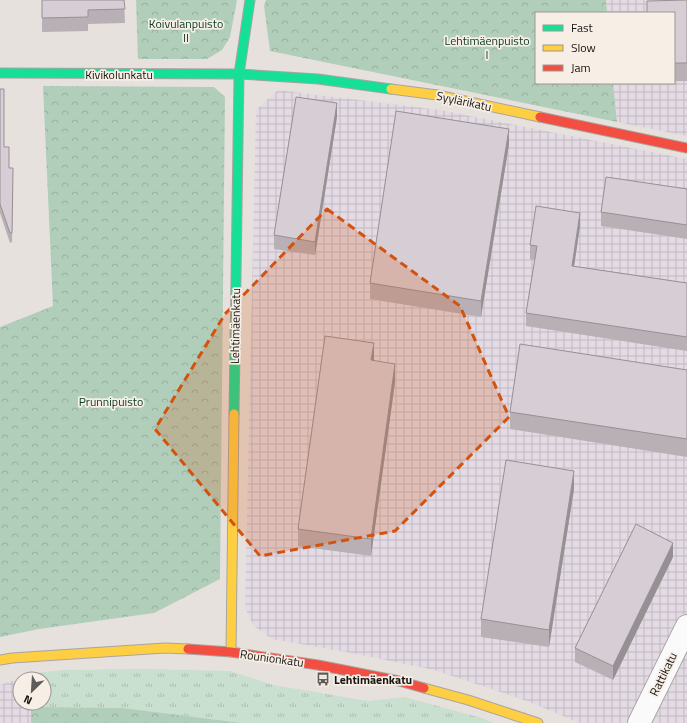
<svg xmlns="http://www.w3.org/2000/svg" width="687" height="723" viewBox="0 0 687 723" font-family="'Titillium Web',sans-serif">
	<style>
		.industrial { fill: url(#industrial-grid) }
		.grass { fill: url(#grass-tufts) }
		.forest { fill: url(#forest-crowns) }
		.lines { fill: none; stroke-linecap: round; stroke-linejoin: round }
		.street-casing { stroke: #a8a4a1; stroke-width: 24 }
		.fast-casing { stroke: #a8a4a1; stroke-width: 11 }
		.slow-casing { stroke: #a8a4a1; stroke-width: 11 }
		.jam-casing { stroke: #a8a4a1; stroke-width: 11 }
		.street { stroke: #fbfafa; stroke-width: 22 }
		.fast { stroke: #16e098; stroke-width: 9 }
		.slow { stroke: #ffcf43; stroke-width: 9 }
		.jam { stroke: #f24e42; stroke-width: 9 }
		.wall { fill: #b9b0b6 }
		.shaded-wall { fill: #969094 }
		.building { fill: #d7cdd4; stroke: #969094 }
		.marked { fill: #d3520d; fill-opacity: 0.2; stroke: #d3520d; stroke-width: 3; stroke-dasharray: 8 5; stroke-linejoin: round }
		.labels { text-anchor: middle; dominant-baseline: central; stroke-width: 3.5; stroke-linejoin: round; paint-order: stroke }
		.park-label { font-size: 12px; fill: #083924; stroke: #f7efe6 }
		.street-label { font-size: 12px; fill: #171412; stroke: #f7efe6 }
		.poi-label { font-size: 12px; font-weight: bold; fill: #171412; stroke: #f7efe6; text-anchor: start }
	</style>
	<defs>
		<pattern id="industrial-grid" width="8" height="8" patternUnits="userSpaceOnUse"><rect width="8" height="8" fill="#e3dae3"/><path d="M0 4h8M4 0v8" fill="none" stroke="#c2bac2"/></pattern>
		<pattern id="grass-tufts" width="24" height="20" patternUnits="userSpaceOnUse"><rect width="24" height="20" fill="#c9dfcf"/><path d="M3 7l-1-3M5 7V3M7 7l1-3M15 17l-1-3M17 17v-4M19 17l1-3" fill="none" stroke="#acbeb1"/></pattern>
		<pattern id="forest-crowns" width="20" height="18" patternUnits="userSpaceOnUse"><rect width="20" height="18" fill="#b1cebb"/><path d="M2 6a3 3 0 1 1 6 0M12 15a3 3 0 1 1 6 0" fill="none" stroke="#98b0a0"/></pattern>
	</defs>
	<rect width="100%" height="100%" fill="#e6e1dd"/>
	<g class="industrial">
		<polygon points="606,0 687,0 687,136 617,122 613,83 674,83 674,13 607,13"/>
		<polygon points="278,90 440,110 687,159 687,723 580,723 524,700 434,670 352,653 272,639 254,626 245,608 256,110"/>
		<polygon points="35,673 34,679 20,679 20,703 32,703 31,723 0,723 0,685"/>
	</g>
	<polygon class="grass" points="145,669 230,671 273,685 368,701 404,697 482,718 494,723 242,723 123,708 31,707 32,703 44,703 44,679 34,679 35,673 64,670"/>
	<g class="forest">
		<polygon points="136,0 237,0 230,37 222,50 207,59 138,59"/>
		<polygon points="266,0 606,0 607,13 536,13 536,83 613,83 617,122 270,51 264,6"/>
		<polygon points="43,86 214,87 225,97 220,579 154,613 39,629 0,637 0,327 53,306"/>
		<polygon points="31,707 123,708 242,723 31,723"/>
	</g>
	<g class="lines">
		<g class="street-casing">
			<polyline id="street" points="639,723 687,626"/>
		</g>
		<g class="fast-casing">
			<g id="fast">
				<polyline points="0,73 239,74 318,79 391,89"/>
				<polyline points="234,414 239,74 250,0"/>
			</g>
		</g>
		<g class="slow-casing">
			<g id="slow">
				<polyline points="391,89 437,95 540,117"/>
				<polyline points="231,652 234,414"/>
				<polyline points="0,660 12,658 165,648 188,649"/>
				<polyline points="424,688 468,700 538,723"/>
			</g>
		</g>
		<g class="jam-casing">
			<g id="jam">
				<polyline points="540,117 687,148"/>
				<polyline points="188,649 231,652 318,665 399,681 424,688"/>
			</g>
		</g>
		<use href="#street" class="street"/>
		<use href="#fast" class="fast"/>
		<use href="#slow" class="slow"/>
		<use href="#jam" class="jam"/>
	</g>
	<g class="wall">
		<polygon points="42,0 124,0 125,23 88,24 88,31 42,32"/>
		<polygon points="687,0 687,81 674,81 674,13"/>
		<polygon points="0,89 4,147 9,168 13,168 12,242 10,243 0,213"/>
		<polygon points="337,117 315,255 274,249 274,235"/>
		<polygon points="509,144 481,317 370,299 370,283"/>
		<polygon points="687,189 687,239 601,226 601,212"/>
		<polygon points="580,226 574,266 687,283 687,351 526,326 526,313 535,260 530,259 530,245"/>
		<polygon points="374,361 395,382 371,556 298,546 298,529"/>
		<polygon points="687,370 687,457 510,429 510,412"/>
		<polygon points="574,489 549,647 481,637 481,619"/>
		<polygon points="673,557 613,680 575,662 575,648"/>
	</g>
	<g class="shaded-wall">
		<polygon points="337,103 337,117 315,255 315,242"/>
		<polygon points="509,129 509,144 481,317 481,301"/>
		<polygon points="580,213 580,226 572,280 572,266"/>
		<polygon points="374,343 374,361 371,360"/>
		<polygon points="395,364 395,382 371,556 371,539"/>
		<polygon points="574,471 574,489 549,647 549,630"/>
		<polygon points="673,543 673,557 613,680 613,666"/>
	</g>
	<g class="building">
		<polygon points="42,0 124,0 125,9 88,10 88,17 42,18"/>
		<polygon points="687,0 687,63 674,63 674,13 647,13 647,1"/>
		<polygon points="0,89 4,89 4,147 9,147 9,168 13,168 12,233 10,233 0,204"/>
		<polygon points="296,97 337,103 315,242 274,235"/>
		<polygon points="396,111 509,129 481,301 370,283"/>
		<polygon points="606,177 687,189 687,225 601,212"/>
		<polygon points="536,206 580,213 572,266 687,283 687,337 526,313 537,246 530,245"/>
		<polygon points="325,336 374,343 371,360 395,364 371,539 298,529"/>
		<polygon points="520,344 687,370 687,439 510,412"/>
		<polygon points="506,460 574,471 549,630 481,619"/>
		<polygon points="636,524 673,543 613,666 575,648"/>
	</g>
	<path class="marked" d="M 327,209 L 460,306 L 509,417 L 395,531 L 260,556 L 155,429 L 225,314 Z"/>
	<defs>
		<g id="bus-bare" transform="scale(1.08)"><path d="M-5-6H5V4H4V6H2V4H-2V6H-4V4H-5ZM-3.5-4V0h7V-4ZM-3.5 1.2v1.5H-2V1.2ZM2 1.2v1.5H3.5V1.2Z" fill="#5f5c59" stroke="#f7efe6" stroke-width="2.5" paint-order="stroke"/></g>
	</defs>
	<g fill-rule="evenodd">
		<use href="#bus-bare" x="323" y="679"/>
	</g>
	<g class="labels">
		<g class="park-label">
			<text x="186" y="23">Koivulanpuisto<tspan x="186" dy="14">II</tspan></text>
			<text x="487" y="40">Lehtimäenpuisto<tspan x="487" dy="14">I</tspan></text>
			<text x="111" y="401">Prunnipuisto</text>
		</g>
		<g class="street-label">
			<text x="119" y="74">Kivikolunkatu</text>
			<text transform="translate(464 101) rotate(12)">Syylärikatu</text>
			<text transform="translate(235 326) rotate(-89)">Lehtimäenkatu</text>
			<text transform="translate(272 658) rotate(8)">Rounionkatu</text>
			<text transform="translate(663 674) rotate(-64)">Rattikatu</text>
		</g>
		<g class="poi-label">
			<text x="334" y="679">Lehtimäenkatu</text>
		</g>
	</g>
	<rect x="535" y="12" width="140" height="72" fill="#f7efe6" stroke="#9d9791"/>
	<rect x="543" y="25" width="20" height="6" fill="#16e098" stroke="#9d9791"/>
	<text x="571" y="32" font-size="12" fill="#171412">Fast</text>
	<rect x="543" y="45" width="20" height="6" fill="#ffcf43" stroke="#9d9791"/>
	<text x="571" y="52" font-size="12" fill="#171412">Slow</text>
	<rect x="543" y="65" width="20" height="6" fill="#f24e42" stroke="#9d9791"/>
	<text x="571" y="72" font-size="12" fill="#171412">Jam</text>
	<g transform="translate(32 691) rotate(205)"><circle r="19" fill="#f7efe6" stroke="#9d9791"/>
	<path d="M0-3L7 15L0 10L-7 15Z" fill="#5f5c59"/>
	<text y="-6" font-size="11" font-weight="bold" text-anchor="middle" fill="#171412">N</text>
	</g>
</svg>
